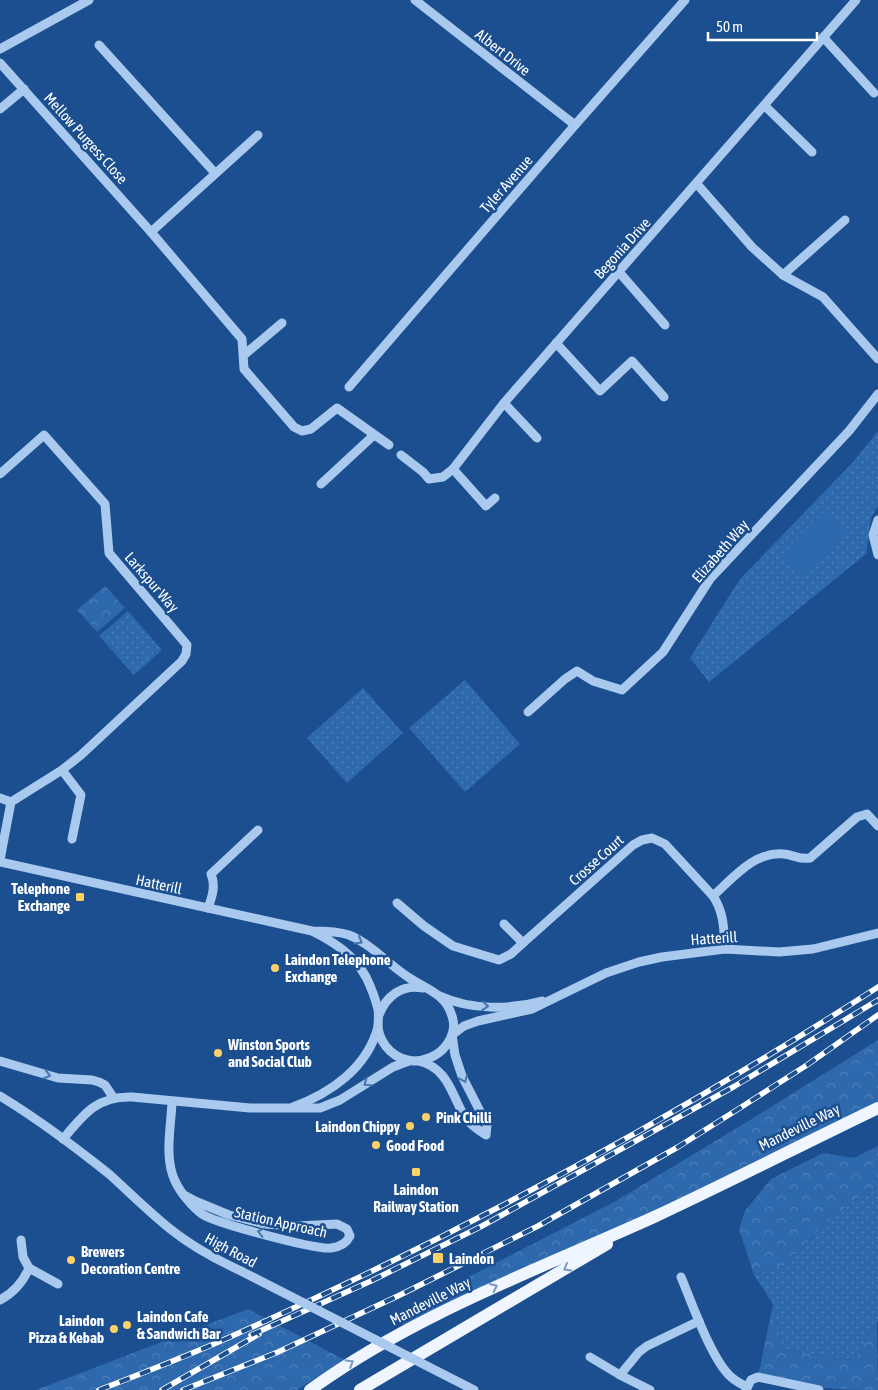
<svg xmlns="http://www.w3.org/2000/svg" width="878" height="1390" viewBox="0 0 878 1390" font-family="'Asap Condensed',sans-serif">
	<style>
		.grass { fill: url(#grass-dots) }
		.forest { fill: url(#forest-crowns) }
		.garden { fill: #2e69ad }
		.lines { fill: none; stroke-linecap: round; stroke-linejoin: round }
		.minor { stroke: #a9c9ee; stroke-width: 9 }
		.major { stroke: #f0f6ff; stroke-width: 12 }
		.rail-casing { stroke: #fff; stroke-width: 5.5 }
		.rail { stroke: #1b4f8f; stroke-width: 4; stroke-dasharray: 11; stroke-linecap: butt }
		.minor-bridge { stroke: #a9c9ee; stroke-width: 9 }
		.oneway { stroke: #4674ac }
		.oneway2 { stroke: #7b9ac1 }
		.poi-dot { fill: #ffd166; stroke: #1b4f8f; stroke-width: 2 }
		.labels { text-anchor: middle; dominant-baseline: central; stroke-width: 5; stroke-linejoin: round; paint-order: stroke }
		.street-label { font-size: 15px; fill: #fff; stroke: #1b4f8f }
		.poi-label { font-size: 15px; font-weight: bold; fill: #fff; stroke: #1b4f8f; text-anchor: start }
	</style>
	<defs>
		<pattern id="grass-dots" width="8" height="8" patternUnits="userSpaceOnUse" patternTransform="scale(1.25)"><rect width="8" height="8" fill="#2e69ad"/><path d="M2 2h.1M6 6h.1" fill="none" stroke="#4d80b9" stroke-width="1.8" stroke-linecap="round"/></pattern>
		<pattern id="forest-crowns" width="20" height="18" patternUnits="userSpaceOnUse" patternTransform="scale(1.25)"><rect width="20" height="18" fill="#2e69ad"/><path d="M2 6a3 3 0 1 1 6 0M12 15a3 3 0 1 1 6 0" fill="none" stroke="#4d80b9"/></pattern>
	</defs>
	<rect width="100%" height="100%" fill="#1b4f8f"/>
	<g class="grass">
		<polygon points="878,431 878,506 871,518 866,554 709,682 690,658 740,579 853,462"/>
		<polygon points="128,611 162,650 134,675 99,636"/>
		<polygon points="465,680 520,744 465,792 409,728"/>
		<polygon points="363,688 403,733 347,783 307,738"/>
		<polygon points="878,1188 878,1323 877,1322 853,1360 783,1350 773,1304 754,1275 787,1264 823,1225 868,1190"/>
	</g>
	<g class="forest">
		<polygon points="105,586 125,608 97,632 77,610"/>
		<polygon points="878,1040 878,1108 405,1326 391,1317 614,1202 742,1125"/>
		<polygon points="878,1146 878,1188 868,1190 823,1225 787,1264 754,1275 739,1229 745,1211 771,1179 823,1153 854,1158"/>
		<path d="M 773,1304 L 783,1350 L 853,1360 L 877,1322 L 878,1390 C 837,1390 798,1387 758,1377 Z"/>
		<polygon points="248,1309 345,1360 297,1390 36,1390"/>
	</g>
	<polygon class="garden" points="824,511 845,532 801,578 779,557"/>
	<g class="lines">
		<g class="minor">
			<polyline points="415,0 575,125"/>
			<polyline points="823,37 874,93"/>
			<polyline points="99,45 215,173"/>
			<polyline points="0,49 89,0"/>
			<polyline points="0,63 151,232 242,339 244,369 294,427 302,431 311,429 337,408 389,445"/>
			<polyline points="765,106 812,152"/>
			<polyline points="0,109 24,89"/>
			<polyline points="697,184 752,247 783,275 823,297 878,359"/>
			<polyline points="151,232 258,135"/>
			<polyline points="619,272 665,325"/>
			<polyline points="783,275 845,220"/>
			<polyline points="556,343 600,391 632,361 664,397"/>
			<polyline points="244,355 282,323"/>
			<polyline points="349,387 575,125 685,0"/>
			<polyline points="504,403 537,438"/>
			<polyline points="401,455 423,472 429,479 443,477 453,469 504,403 856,0"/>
			<polyline points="453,469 486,506 495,498"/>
			<polyline points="0,474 44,435 105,504 109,553 187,645 186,654 182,661 81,755 62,770 11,802 0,860"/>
			<polyline points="321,484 374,435"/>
			<polyline points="878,555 873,535 878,520"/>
			<polyline points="528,712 565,679 577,671 593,681 622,690 663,652 710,579 849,431 878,394"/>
			<polyline points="62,770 81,795 72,839"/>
			<polyline points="0,798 11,802"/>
			<path d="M 0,862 L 312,931 C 334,942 354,955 366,977 C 371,987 375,998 378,1009 C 379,1015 378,1022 378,1028 C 381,1046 395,1060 414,1061 C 425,1061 437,1056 444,1048 C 452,1039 456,1028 452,1016 C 450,1009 446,1002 440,997 C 431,989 418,984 408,977 C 388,964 371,944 349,935 C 337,931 324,931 312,931"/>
			<path d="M 713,896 C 733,878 754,851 784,854 C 794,855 800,860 810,858 L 857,817 L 867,814 L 878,826"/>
			<polyline points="397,903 424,926 453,946 499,960 511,954 523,943"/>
			<path d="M 208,908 C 212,897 216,886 211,874 L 258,830"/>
			<path d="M 504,924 L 523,943 L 633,845 L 642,840 L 652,838 L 665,844 L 713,896 C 724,912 724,930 725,949"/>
			<path d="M 440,996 C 470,1010 510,1010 542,1001"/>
			<path d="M 379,1015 C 386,996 402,984 423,988"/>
			<polyline points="452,1035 464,1026 478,1021 532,1009 606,973 639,962 662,957 725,949 779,952 813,949 878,933"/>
			<polyline points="0,1061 58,1078 92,1080 99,1082 105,1085 113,1097"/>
			<path d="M 419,1061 C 447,1068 451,1092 463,1114 C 468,1123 478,1130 486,1135 L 487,1125 L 462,1076 L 455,1055 L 452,1035"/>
			<path d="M 0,1096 C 38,1119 74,1146 109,1174 C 129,1192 148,1211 169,1228 C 191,1246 215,1259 241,1271"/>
			<path d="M 172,1102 C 171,1127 164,1158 175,1181 C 180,1192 192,1207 202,1214 C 215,1223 316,1250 331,1248 C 339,1247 346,1244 350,1236 L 347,1229 L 337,1224 L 297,1226 L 264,1224 L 229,1215 L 195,1201 L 184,1195"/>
			<path d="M 293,1107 C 331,1093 367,1068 378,1027"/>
			<path d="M 63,1139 C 84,1114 97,1096 132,1097 L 250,1108 L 320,1108 L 340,1100 L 393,1067 L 409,1061"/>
			<polyline points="21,1240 23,1257 29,1268"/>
			<path d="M 681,1277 C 692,1303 711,1358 730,1376 C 735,1381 741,1384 747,1387"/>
			<path d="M 0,1300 C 13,1293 23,1282 29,1268 L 58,1284"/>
			<polyline points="590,1357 620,1375 650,1390"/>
			<polyline points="620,1375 639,1352 647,1346 699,1321"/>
			<polyline points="746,1390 751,1380 758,1377 819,1390"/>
		</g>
		<g class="major">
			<path d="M 310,1390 C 415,1314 537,1270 654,1217 C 729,1182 803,1144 878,1108"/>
			<polyline points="360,1390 607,1244"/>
		</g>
		<g class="rail-casing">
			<g id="rail">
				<polyline points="251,1335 371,1281 482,1226 735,1086 878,1000"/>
				<path d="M 99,1390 C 143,1373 187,1356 230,1337 C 455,1237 671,1120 878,987"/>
				<polyline points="162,1390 259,1334"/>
				<polyline points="183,1390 278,1352 400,1295 538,1226 678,1147 743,1106 807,1065 878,1015"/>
			</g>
		</g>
		<use href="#rail" class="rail"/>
		<polyline class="minor-bridge" points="241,1271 474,1390"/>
	</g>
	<defs><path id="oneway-chevron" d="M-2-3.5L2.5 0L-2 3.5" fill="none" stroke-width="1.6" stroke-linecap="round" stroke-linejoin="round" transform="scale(1.25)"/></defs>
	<g class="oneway">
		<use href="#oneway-chevron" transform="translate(359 941) rotate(30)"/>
		<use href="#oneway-chevron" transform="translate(485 1006) rotate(4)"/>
		<use href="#oneway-chevron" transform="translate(47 1075) rotate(16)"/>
		<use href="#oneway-chevron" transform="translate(464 1079) rotate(67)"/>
		<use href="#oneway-chevron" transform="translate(367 1083) rotate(145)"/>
		<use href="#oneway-chevron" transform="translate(261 1232) rotate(-166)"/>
	</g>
	<g class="oneway2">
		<use href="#oneway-chevron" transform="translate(567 1268) rotate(150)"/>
		<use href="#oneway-chevron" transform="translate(494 1287) rotate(-25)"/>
		<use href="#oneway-chevron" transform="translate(350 1363) rotate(-32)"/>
	</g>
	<g class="poi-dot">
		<rect x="75" y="892" width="10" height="10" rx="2.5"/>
		<circle cx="275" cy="968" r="5"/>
		<circle cx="218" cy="1053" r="5"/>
		<circle cx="426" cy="1117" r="5"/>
		<circle cx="410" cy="1126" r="5"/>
		<circle cx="376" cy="1145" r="5"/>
		<rect x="411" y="1167" width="10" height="10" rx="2.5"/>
		<rect x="432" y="1252" width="12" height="12" rx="2.5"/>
		<circle cx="71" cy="1260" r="5"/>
		<circle cx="127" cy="1325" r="5"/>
		<circle cx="114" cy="1329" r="5"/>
	</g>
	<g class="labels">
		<g class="street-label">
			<text transform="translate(503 52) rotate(38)">Albert Drive</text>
			<text transform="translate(86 138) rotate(48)">Mellow Purgess Close</text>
			<text transform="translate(506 184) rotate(-49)">Tyler Avenue</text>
			<text transform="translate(622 248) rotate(-48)">Begonia Drive</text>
			<text transform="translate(720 551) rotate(-49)">Elizabeth Way</text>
			<text transform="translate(152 582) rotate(49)">Larkspur Way</text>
			<text transform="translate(596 860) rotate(-42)">Crosse Court</text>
			<text transform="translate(159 884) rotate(12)">Hatterill</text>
			<text transform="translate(714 938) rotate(-4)">Hatterill</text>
			<text transform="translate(799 1127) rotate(-26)">Mandeville Way</text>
			<text transform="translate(281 1222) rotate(13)">Station Approach</text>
			<text transform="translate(231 1250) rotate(28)">High Road</text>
			<text transform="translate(430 1301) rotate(-27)">Mandeville Way</text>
		</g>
		<g class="poi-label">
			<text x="70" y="888" text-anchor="end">Telephone<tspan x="70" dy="17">Exchange</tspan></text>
			<text x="285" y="959">Laindon Telephone<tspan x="285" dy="17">Exchange</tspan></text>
			<text x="228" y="1044">Winston Sports<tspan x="228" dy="17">and Social Club</tspan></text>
			<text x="436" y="1117">Pink Chilli</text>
			<text x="400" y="1126" text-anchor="end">Laindon Chippy</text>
			<text x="386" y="1145">Good Food</text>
			<text x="416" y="1189" text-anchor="middle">Laindon<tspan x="416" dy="17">Railway Station</tspan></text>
			<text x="81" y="1251">Brewers<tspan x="81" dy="17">Decoration Centre</tspan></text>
			<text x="449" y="1258">Laindon</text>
			<text x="137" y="1316">Laindon Cafe<tspan x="137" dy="17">&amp; Sandwich Bar</tspan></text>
			<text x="104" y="1320" text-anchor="end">Laindon<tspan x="104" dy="17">Pizza &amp; Kebab</tspan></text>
		</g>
	</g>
	<path d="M708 32v8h109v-8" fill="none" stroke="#ffffff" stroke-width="2.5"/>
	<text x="716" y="32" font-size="15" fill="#ffffff" stroke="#1b4f8f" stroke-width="4" paint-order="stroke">50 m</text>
</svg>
